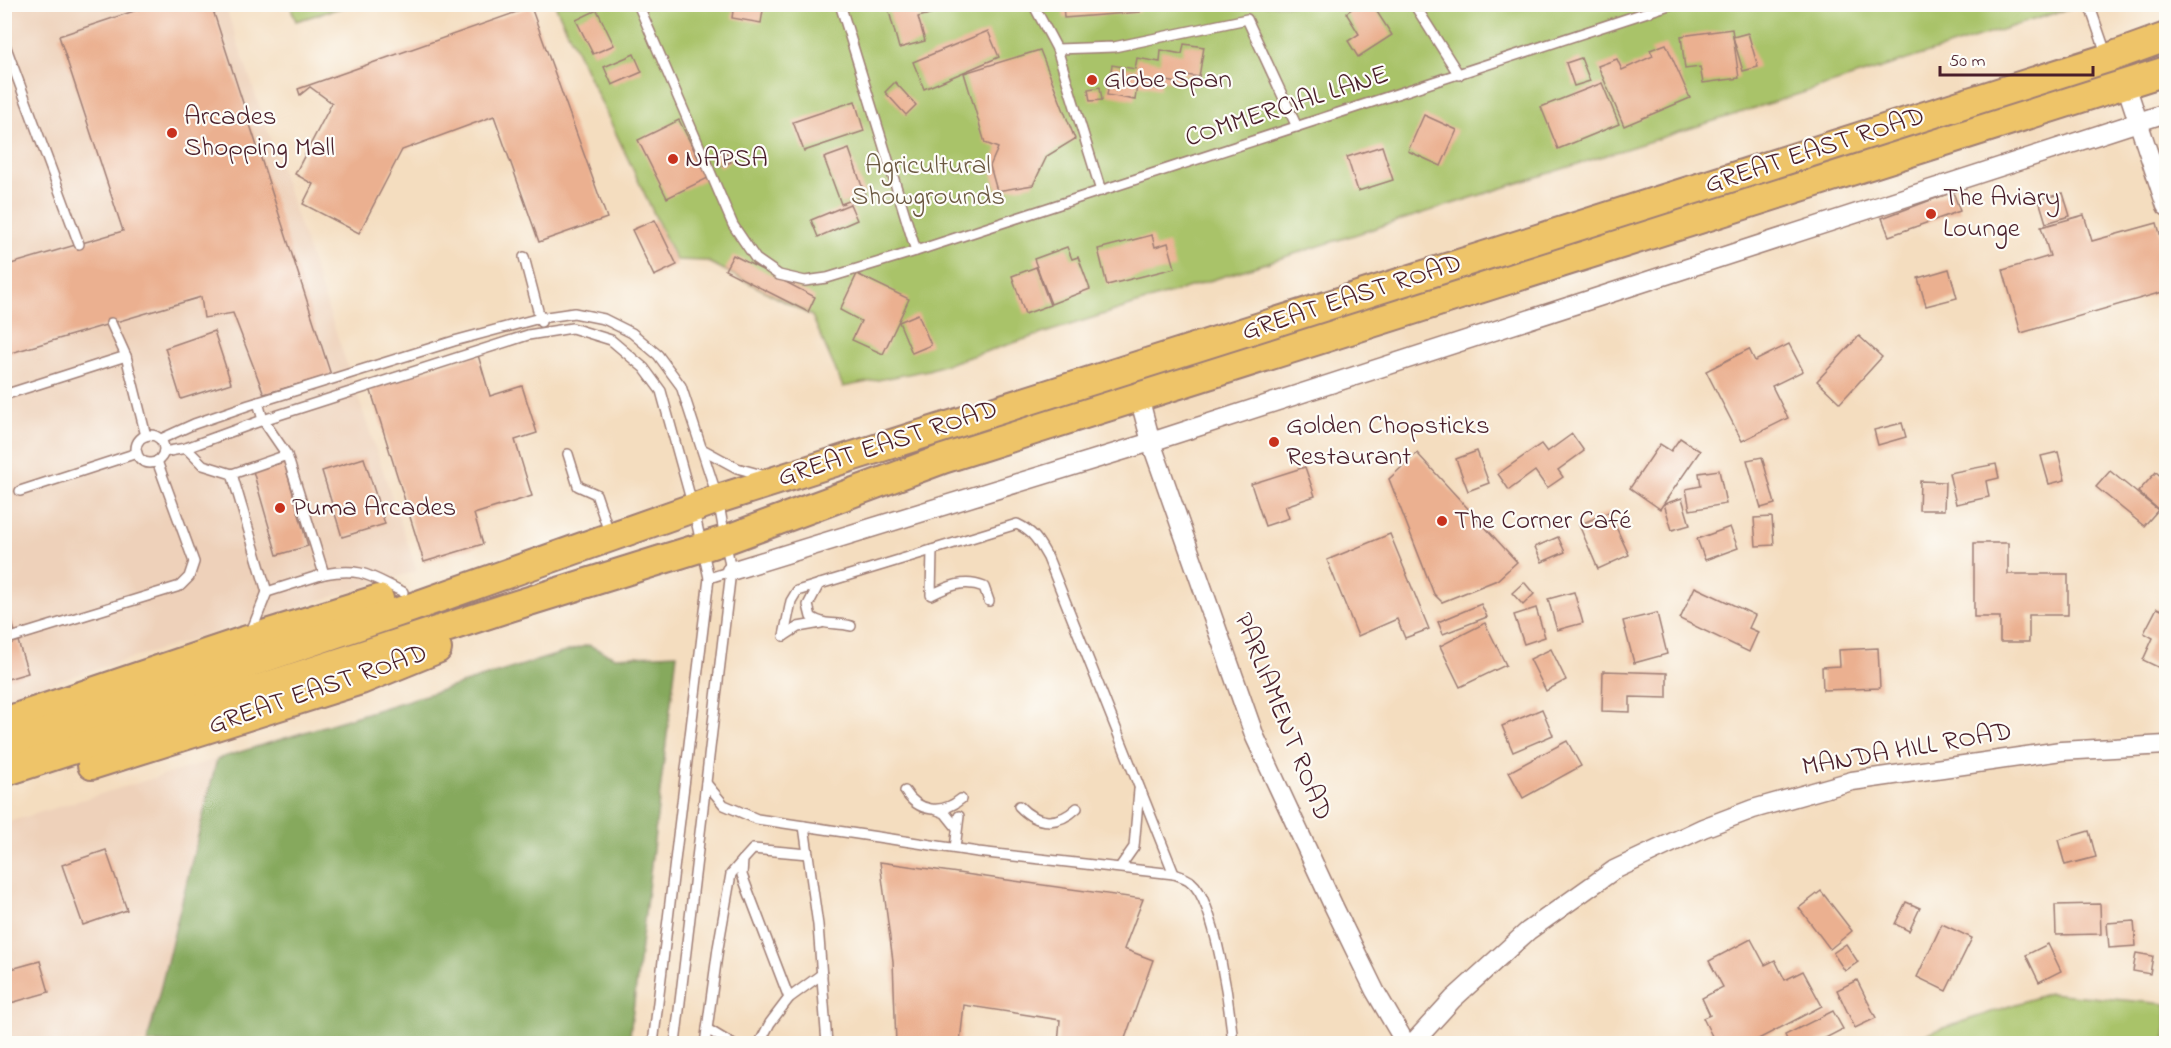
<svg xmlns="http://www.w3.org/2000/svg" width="2171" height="1048" viewBox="0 0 2171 1048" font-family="'Indie Flower',sans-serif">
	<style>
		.built { fill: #eed1ba }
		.green { fill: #a9c369; stroke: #7a714a; stroke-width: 1.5 }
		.forest { fill: #86a95d; stroke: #686444; stroke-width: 1.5 }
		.building { fill: #ebb090 }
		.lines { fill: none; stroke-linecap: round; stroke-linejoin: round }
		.lane-casing { stroke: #9f7e75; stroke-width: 12 }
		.street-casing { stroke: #9f7e75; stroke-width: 21 }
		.primary-casing { stroke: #9f7e75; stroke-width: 32 }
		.lane { stroke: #fff; stroke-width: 9 }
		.street { stroke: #fff; stroke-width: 18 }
		.primary { stroke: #eec469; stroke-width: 28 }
		.poi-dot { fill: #c8321e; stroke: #fdfcf7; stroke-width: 2 }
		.labels { text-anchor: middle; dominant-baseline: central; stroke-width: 4.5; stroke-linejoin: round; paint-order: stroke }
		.poi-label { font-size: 27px; fill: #4a1f2b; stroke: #fdfcf7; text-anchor: start }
		.street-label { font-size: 27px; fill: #4a1f2b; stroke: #fdfcf7 }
		.park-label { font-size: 27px; fill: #6b5841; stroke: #fdfcf7 }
	</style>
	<rect width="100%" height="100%" fill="#fdfcf7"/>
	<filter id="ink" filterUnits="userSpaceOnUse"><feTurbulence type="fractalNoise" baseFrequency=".0167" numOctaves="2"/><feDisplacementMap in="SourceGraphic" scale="12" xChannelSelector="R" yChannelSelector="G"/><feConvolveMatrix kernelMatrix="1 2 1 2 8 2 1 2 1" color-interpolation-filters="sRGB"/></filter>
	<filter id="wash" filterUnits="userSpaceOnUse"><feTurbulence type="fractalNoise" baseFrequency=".008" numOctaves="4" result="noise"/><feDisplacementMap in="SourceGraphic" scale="24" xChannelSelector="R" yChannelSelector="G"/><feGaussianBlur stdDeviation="1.35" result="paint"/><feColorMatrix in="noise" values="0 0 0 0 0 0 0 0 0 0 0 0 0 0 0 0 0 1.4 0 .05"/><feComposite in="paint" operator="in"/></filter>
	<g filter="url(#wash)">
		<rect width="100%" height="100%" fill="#f4ddbf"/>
		<g class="built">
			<polygon points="5,5 225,5 417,571 5,697"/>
			<polygon points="217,759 147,1043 5,1044 5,823"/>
		</g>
		<g class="green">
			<polygon points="290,5 290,4 350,5 296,21"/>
			<polygon points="555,5 2080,5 928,370 843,387 812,316 707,261 676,260"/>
			<polygon points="2049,993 2166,1004 2166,1043 1898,1043"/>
		</g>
		<polygon class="forest" points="588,645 615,657 677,654 629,1043 147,1043 217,759"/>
		<g id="blocks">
			<g class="building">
				<polygon points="155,4 211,4 331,375 264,394 233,313 204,318 201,297 4,355 4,266 123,231 59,36"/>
				<polygon points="734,4 764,4 761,23 732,18"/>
				<polygon points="887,4 964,4 964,5 918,17 925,41 899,48"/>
				<polygon points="1063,4 1140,4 1140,12 1064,18"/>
				<polygon points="1359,4 1372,4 1392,35 1358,57 1348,41 1359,34 1346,13"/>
				<polygon points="531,7 607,218 539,242 494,116 402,150 359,233 303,204 313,184 295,174 332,103 310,87 300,95 298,89"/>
				<polygon points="597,10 614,45 593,54 576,20"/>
				<polygon points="1732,29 1739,78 1703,83 1700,67 1685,69 1681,36"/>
				<polygon points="988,31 999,57 924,89 913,62"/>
				<polygon points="1748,33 1758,67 1743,71 1733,37"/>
				<polygon points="1184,44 1204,47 1199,77 1179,74 1178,83 1161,80 1160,89 1137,85 1135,100 1107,95 1112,65 1135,69 1137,58 1160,62 1161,50 1182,54"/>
				<polygon points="1666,44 1690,98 1624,126 1598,66 1617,59 1622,70 1653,56 1650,50"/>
				<polygon points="1040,50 1075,139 1047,156 1033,185 997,191 990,166 998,148 985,143 964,73"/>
				<polygon points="634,54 642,72 612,85 604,67"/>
				<polygon points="1581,58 1590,81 1574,86 1566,63"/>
				<polygon points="895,82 916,105 906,115 885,92"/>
				<polygon points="1602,83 1619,124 1558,149 1541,107"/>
				<polygon points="1100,87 1102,100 1090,101 1088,89"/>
				<polygon points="855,101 864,131 804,151 793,122"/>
				<polygon points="1424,115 1457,130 1441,166 1408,151"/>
				<polygon points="679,120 708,178 667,198 638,140"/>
				<polygon points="1382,146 1393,180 1358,191 1347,157"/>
				<polygon points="724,147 731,162 719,167 713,152"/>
				<polygon points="849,149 865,195 841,204 824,158"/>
				<polygon points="1953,192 1960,211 1889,236 1882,218"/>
				<polygon points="2063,193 2070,216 2046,223 2039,200"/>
				<polygon points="850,204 857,220 818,237 811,220"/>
				<polygon points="2084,215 2092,241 2157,223 2166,255 2166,291 2021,333 2003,270 2050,256 2041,227"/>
				<polygon points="655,220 677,265 654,276 632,230"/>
				<polygon points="1152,235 1155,247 1168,243 1175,268 1107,285 1098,249"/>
				<polygon points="1067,247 1072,259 1078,257 1090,289 1051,304 1034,259"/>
				<polygon points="733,255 815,297 808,312 725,270"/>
				<polygon points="1036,267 1050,305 1025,314 1012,276"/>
				<polygon points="1949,269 1957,298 1926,306 1918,278"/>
				<polygon points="857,274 909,299 883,354 852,340 861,321 840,310"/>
				<polygon points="918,314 931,345 912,353 899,322"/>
				<polygon points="214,331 231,383 181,399 165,348"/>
				<polygon points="1859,336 1882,357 1840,403 1817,381"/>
				<polygon points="1789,344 1803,371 1772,386 1788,418 1742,441 1706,371 1749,349 1755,361"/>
				<polygon points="478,355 490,396 522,386 537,433 515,440 532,496 474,514 483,544 424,562 370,388"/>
				<polygon points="1902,423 1906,437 1878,445 1874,430"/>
				<polygon points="1572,434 1584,451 1558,470 1563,477 1547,488 1535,471 1509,490 1498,474 1541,444 1547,452"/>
				<polygon points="1680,438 1700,451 1660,509 1630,488 1660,444 1671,451"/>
				<polygon points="1477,451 1489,483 1468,491 1456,459"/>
				<polygon points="2058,452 2065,480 2049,484 2041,456"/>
				<polygon points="1417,453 1517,562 1497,580 1442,602 1434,594 1389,479"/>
				<polygon points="1762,457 1775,504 1761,508 1747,460"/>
				<polygon points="364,458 385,524 342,537 322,471"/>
				<polygon points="284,462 308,546 277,555 253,471"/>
				<polygon points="1996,464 1999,478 1986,481 1989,497 1956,504 1949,473"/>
				<polygon points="1305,467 1315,496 1285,506 1289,518 1265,526 1251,484"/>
				<polygon points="1719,470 1726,504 1690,510 1686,489 1701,486 1699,473"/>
				<polygon points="2110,471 2158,510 2144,526 2096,487"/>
				<polygon points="2156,472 2166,481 2166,501 2159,510 2138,492"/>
				<polygon points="1920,481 1945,482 1944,510 1919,510"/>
				<polygon points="1682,498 1690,525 1672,530 1664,504"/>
				<polygon points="1609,512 1629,555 1598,569 1579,525"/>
				<polygon points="1772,517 1774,545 1756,546 1754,518"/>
				<polygon points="1730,527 1738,548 1705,560 1697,539"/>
				<polygon points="1390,534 1429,629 1405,638 1397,619 1358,636 1327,560"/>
				<polygon points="1558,537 1565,552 1542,562 1535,547"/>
				<polygon points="1974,543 2008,543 2008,574 2068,574 2068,615 2029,615 2029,642 2000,642 2000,617 1974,617"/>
				<polygon points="1524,582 1534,594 1523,605 1512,593"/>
				<polygon points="1695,587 1755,615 1749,628 1758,632 1749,652 1680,619"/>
				<polygon points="1574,592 1583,623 1557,630 1548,599"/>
				<polygon points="5,600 28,673 4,680 4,601"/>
				<polygon points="1481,604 1487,617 1443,634 1438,622"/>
				<polygon points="1536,608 1545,637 1524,644 1514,615"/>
				<polygon points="2157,608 2166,612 2166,671 2143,660 2153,638 2144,633"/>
				<polygon points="1657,613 1667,654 1634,663 1623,621"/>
				<polygon points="1485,623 1506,665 1460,687 1440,646"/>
				<polygon points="1878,648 1880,688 1823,690 1822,667 1840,666 1839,650"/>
				<polygon points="1551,649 1566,680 1546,691 1530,659"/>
				<polygon points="1603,671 1667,673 1667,698 1630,697 1630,712 1602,711"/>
				<polygon points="1542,709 1553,735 1513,752 1502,726"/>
				<polygon points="1567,741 1581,766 1523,798 1509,772"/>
				<polygon points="2089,831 2096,857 2065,865 2058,840"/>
				<polygon points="106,850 127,910 83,925 62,865"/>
				<polygon points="880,862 1143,899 1124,949 1153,960 1123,1044 1058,1044 1060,1020 964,1005 960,1042 964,1044 896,1044 893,961"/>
				<polygon points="1821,891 1852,931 1830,949 1799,908"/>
				<polygon points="1906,902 1920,908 1909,931 1895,924"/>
				<polygon points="2100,904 2101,934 2056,935 2055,905"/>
				<polygon points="2134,921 2136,946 2109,948 2107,923"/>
				<polygon points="1942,924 1972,938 1946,991 1917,977"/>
				<polygon points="1751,939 1765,965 1775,960 1785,980 1803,971 1822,1006 1749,1044 1716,1044 1703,1018 1710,1015 1702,998 1723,987 1709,961"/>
				<polygon points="1846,944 1858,962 1845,971 1833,953"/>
				<polygon points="2048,944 2061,971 2039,982 2026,955"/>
				<polygon points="2136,953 2153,956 2150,974 2133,971"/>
				<polygon points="40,961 49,992 4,1005 4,971"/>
				<polygon points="1857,980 1876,1018 1855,1028 1837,990"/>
				<polygon points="1833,1011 1843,1029 1814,1044 1789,1044 1785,1035"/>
			</g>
		</g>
	</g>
	<g filter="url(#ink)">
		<use href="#blocks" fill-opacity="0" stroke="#9f7e75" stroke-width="1.5"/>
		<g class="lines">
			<g class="lane-casing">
				<g id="lane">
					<polyline points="638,4 733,225 756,259 779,275 805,281 827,278 916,251 840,4"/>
					<polyline points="1033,4 1057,49 1101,191"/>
					<polyline points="1414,4 1459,75"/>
					<polyline points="2089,4 2107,56"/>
					<polyline points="4,42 79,244"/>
					<polyline points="1057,49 1114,47 1247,19 1297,127"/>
					<polyline points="916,251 1672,4"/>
					<polyline points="524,257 541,322"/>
					<polyline points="111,323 126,356"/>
					<polyline points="4,395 126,356 146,436"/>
					<polyline points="258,402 263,420 287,455 324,574 267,592 232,474 287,455"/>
					<circle cx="150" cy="449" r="14"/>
					<polyline points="161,439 194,424 249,405 454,341 540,318 574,313 604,319 632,333 658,355 681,386 718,499 731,571 675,1044"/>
					<polyline points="186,448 203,465 232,474"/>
					<polyline points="702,449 737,468 766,476"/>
					<polyline points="164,452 186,448 263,420 528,335 572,328 611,340 644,368 661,391 693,507 709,578 653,1044"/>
					<polyline points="568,454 578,486 596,494 610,535"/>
					<polyline points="20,491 137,453"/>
					<path d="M 932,550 L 931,595 C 949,586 964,579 984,587 L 989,601"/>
					<path d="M 324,574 C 362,567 370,576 403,592"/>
					<polyline points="709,578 731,571"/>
					<path d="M 819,584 L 808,605 L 811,617 C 825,626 836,622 851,626"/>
					<polyline points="251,632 267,592"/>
					<path d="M 784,636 L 791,601 L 797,591 L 1017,524 C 1034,532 1039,542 1048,558 L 1174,874"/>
					<polyline points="784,636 798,627 821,623"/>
					<polyline points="4,640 180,586 189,577 194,562 157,461"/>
					<path d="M 706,783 L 724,805 L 757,819 L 978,852 L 1174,874 C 1180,876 1187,878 1191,882 C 1216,902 1230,1010 1233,1044"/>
					<path d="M 905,791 C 918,812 942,815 961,799"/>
					<path d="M 1019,806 C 1037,825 1058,826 1077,808"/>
					<polyline points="937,810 945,813 957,828"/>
					<polyline points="804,826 818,925 827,1044"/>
					<polyline points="955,848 959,816"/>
					<polyline points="1120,867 1134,847 1139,790"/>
					<polyline points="789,998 742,875 743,860 753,849 808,854"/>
					<polyline points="707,1029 732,1044"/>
					<polyline points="705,1044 718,948 731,874 743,860"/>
					<polyline points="759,1044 770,1023 789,998 822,974"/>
				</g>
			</g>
			<g class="street-casing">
				<g id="street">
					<polyline points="2126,85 2166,206"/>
					<polyline points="1139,397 1151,442 1255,737 1333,905 1375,991 1406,1044"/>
					<polyline points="731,571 1151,442 2166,113"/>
					<polyline points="1412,1044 1453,999 1528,931 1614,870 1703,828 1753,809 1852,781 2061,751 2166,745"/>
				</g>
			</g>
			<g class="primary-casing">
				<g id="primary">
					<polyline points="4,722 244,641 379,599"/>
					<polyline points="4,747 410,608 718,499 2108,58 2166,37"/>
					<polyline points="92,765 361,680 437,649"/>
					<polyline points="4,772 510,607 725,540 943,459 2166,71"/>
				</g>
			</g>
			<use href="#lane" class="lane"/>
			<use href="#street" class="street"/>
			<use href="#primary" class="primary"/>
		</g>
	</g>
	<g class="poi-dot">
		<circle cx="1092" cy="80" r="6"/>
		<circle cx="172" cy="133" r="6"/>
		<circle cx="673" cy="159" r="6"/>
		<circle cx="1931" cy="214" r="6"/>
		<circle cx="1274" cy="442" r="6"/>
		<circle cx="280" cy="508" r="6"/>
		<circle cx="1442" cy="521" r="6"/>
	</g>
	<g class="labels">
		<g class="poi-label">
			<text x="1104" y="80">Globe Span</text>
			<text x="184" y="117">Arcades<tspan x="184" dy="31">Shopping Mall</tspan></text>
			<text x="685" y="159">NAPSA</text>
			<text x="1943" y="198">The Aviary<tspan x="1943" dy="31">Lounge</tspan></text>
			<text x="1286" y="426">Golden Chopsticks<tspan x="1286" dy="31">Restaurant</tspan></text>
			<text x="292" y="508">Puma Arcades</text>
			<text x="1454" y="521">The Corner Café</text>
		</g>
		<g class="street-label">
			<text transform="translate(1287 107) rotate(-18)">COMMERCIAL LANE</text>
			<text transform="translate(1815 151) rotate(-18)">GREAT EAST ROAD</text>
			<text transform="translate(1352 298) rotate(-18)">GREAT EAST ROAD</text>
			<text transform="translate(888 444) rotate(-18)">GREAT EAST ROAD</text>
			<text transform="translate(318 690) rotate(-19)">GREAT EAST ROAD</text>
			<text transform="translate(1282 717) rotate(68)">PARLIAMENT ROAD</text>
			<text transform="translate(1907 750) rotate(-10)">MANDA HILL ROAD</text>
		</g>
		<g class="park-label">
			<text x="928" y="166">Agricultural<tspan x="928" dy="31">Showgrounds</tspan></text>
		</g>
	</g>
	<rect width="2171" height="1048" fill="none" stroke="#fdfcf7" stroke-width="24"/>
	<path d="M1940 66v9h153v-9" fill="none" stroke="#4a1f2b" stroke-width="3"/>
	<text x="1949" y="66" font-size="18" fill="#4a1f2b" stroke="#fdfcf7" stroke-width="4.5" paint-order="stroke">50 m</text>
</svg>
